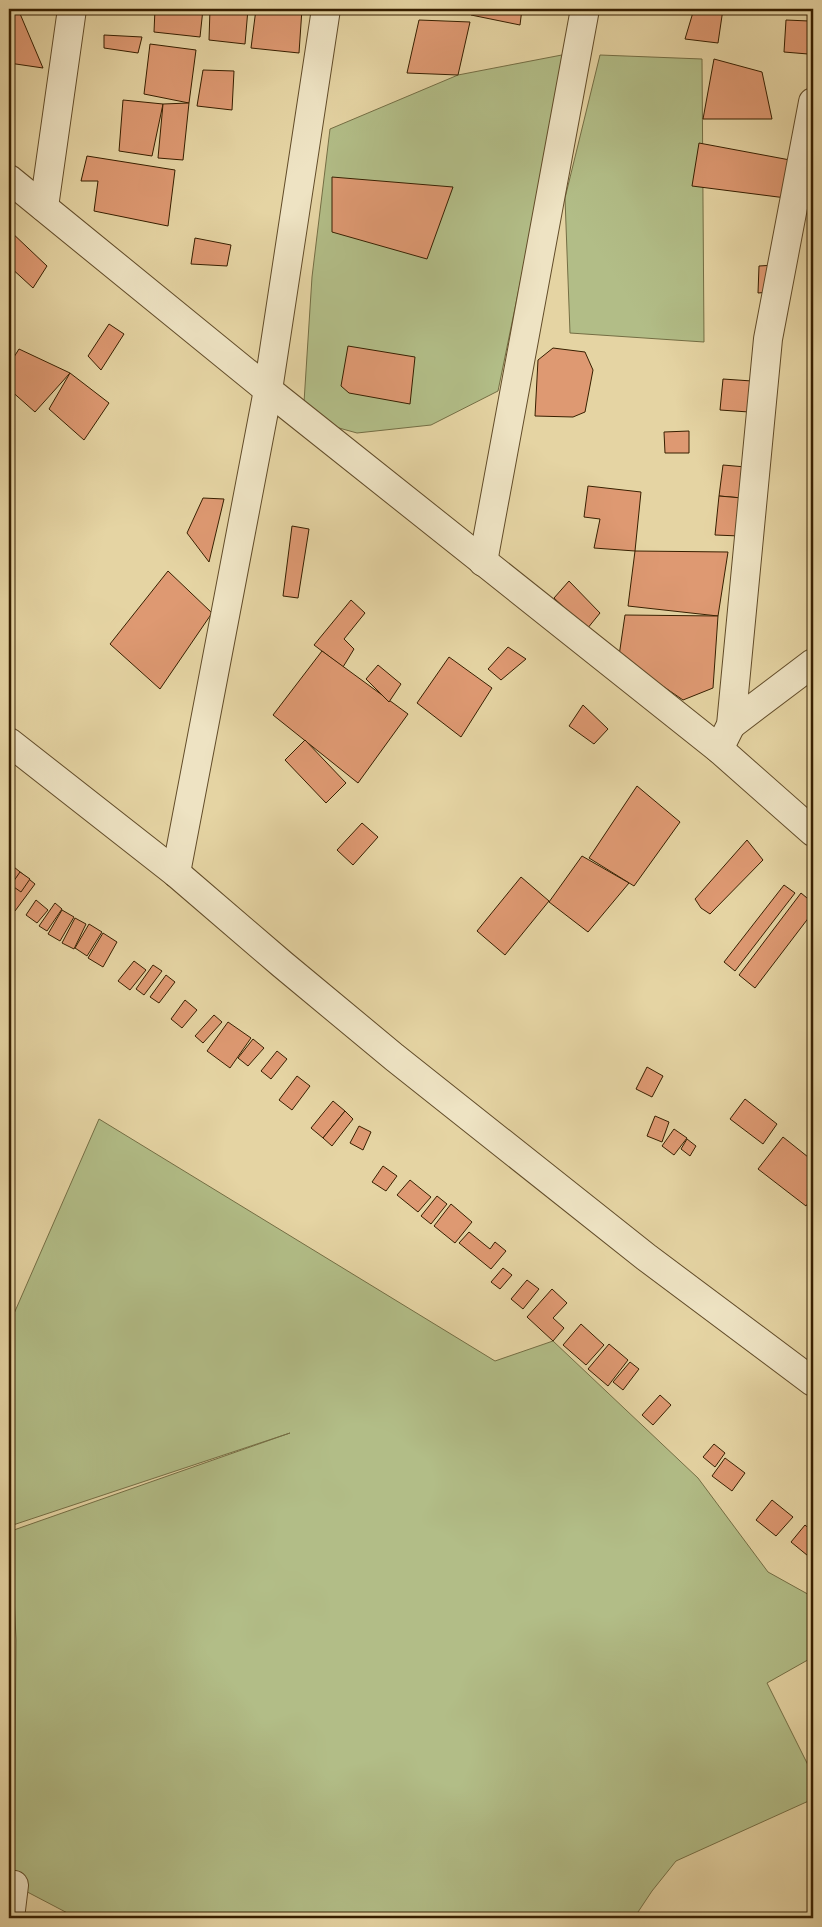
<svg xmlns="http://www.w3.org/2000/svg" width="822" height="1927" viewBox="0 0 822 1927" font-family="'Old Standard TT',serif">
	<style>
		.green { fill: #b2bd87; stroke: #746e44 }
		.building { fill: #de9972; stroke: #371f00 }
		.lines { fill: none; stroke-linecap: round; stroke-linejoin: round }
		.minor-casing { stroke: #624c29; stroke-width: 30 }
		.minor { stroke: #eee3c3; stroke-width: 28 }
	</style>
	<rect width="100%" height="100%" fill="#e5d4a3"/>
	<filter id="stains"><feTurbulence type="fractalNoise" baseFrequency=".004" numOctaves="4"/><feColorMatrix values="0 0 0 0 .2 0 0 0 0 .09 0 0 0 0 .02 0 0 0 .5 -.17"/></filter>
	<radialGradient id="worn" r=".72"><stop offset=".6" stop-color="#630" stop-opacity="0"/><stop offset="1" stop-color="#630" stop-opacity=".3"/></radialGradient>
	<g class="green">
		<polygon points="567,54 498,391 431,425 357,433 303,418 312,277 330,129 458,75"/>
		<polygon points="600,55 702,59 704,342 570,333 565,198"/>
		<polygon points="99,1119 495,1361 553,1341 698,1478 768,1572 813,1597 813,1657 767,1683 813,1775 813,1799 676,1861 652,1891 634,1918 77,1918 14,1885 16,1639 11,1531 290,1433 13,1525 9,1325"/>
	</g>
	<g class="building">
		<polygon points="9,9 18,9 43,68 9,63"/>
		<polygon points="155,9 203,9 200,37 154,32"/>
		<polygon points="210,9 248,9 245,44 209,40"/>
		<polygon points="256,9 302,9 299,53 251,48"/>
		<polygon points="471,9 522,9 520,25 471,15"/>
		<polygon points="694,9 723,9 718,43 685,39"/>
		<polygon points="419,20 470,22 458,75 407,73"/>
		<polygon points="786,20 809,21 808,54 784,52"/>
		<polygon points="104,35 142,37 138,53 104,48"/>
		<polygon points="150,44 196,50 189,103 144,94"/>
		<polygon points="714,59 762,72 772,119 703,119"/>
		<polygon points="203,70 234,71 232,110 197,106"/>
		<polygon points="123,100 163,104 152,156 119,151"/>
		<polygon points="189,103 183,160 158,158 163,104"/>
		<polygon points="699,143 790,160 786,198 692,186"/>
		<polygon points="87,156 175,170 168,226 94,211 98,181 81,181"/>
		<polygon points="332,177 453,187 427,259 332,232"/>
		<polygon points="9,230 47,266 33,288 9,266"/>
		<polygon points="195,238 231,245 227,266 191,264"/>
		<polygon points="776,265 770,292 758,293 759,266"/>
		<polygon points="109,324 124,334 101,370 88,356"/>
		<polygon points="348,346 415,357 410,404 349,393 341,386"/>
		<polygon points="553,348 585,352 593,370 585,412 573,417 535,416 538,360"/>
		<polygon points="19,349 70,373 35,412 9,389 9,365"/>
		<polygon points="70,373 109,403 84,440 49,409"/>
		<polygon points="723,379 752,381 749,412 720,410"/>
		<polygon points="689,431 689,453 665,453 664,432"/>
		<polygon points="723,465 746,467 742,498 719,496"/>
		<polygon points="588,486 641,492 635,551 594,548 600,519 584,517"/>
		<polygon points="719,496 742,498 740,536 715,535"/>
		<polygon points="203,498 224,499 209,562 187,533"/>
		<polygon points="292,526 309,529 298,598 283,596"/>
		<polygon points="635,551 728,552 718,616 628,606"/>
		<polygon points="168,571 212,613 160,689 110,644"/>
		<polygon points="569,581 600,613 587,629 554,598"/>
		<polygon points="351,600 365,613 344,639 354,649 343,667 314,645"/>
		<polygon points="625,615 718,616 713,688 683,700 619,656"/>
		<polygon points="508,647 526,659 501,680 488,669"/>
		<polygon points="322,651 408,714 358,783 273,715"/>
		<polygon points="449,657 492,688 461,737 417,703"/>
		<polygon points="378,665 401,684 389,702 366,679"/>
		<polygon points="583,705 608,729 594,744 569,726"/>
		<polygon points="305,740 346,783 326,803 285,760"/>
		<polygon points="637,786 680,822 634,886 589,858"/>
		<polygon points="362,823 378,837 353,865 337,850"/>
		<polygon points="747,840 763,860 710,914 701,908 695,899"/>
		<polygon points="582,856 629,883 588,932 549,902"/>
		<polygon points="9,863 35,884 15,911 9,907"/>
		<polygon points="20,872 30,879 21,892 11,885"/>
		<polygon points="521,877 549,901 505,955 477,931"/>
		<polygon points="784,885 795,893 735,971 724,962"/>
		<polygon points="801,893 813,903 813,912 755,988 739,975"/>
		<polygon points="36,900 48,910 37,923 26,915"/>
		<polygon points="55,903 62,909 47,931 39,926"/>
		<polygon points="62,910 74,917 60,941 48,934"/>
		<polygon points="75,918 86,924 74,949 62,943"/>
		<polygon points="89,924 102,932 87,956 75,948"/>
		<polygon points="103,933 117,942 103,967 88,958"/>
		<polygon points="134,961 146,970 130,990 118,981"/>
		<polygon points="153,965 162,971 144,995 136,989"/>
		<polygon points="166,975 175,982 159,1003 150,997"/>
		<polygon points="185,1000 197,1010 182,1028 171,1019"/>
		<polygon points="214,1015 222,1022 203,1043 195,1036"/>
		<polygon points="228,1022 251,1038 230,1068 207,1051"/>
		<polygon points="253,1039 264,1048 248,1066 238,1058"/>
		<polygon points="277,1051 287,1059 271,1079 261,1071"/>
		<polygon points="647,1067 663,1076 652,1097 636,1089"/>
		<polygon points="297,1076 310,1086 292,1110 279,1100"/>
		<polygon points="745,1099 777,1124 763,1144 730,1119"/>
		<polygon points="333,1101 345,1111 323,1138 311,1128"/>
		<polygon points="345,1111 353,1119 332,1146 323,1138"/>
		<polygon points="655,1116 669,1122 662,1142 647,1136"/>
		<polygon points="359,1126 371,1132 363,1150 350,1143"/>
		<polygon points="674,1129 687,1138 674,1155 662,1146"/>
		<polygon points="783,1137 813,1161 813,1196 806,1206 758,1169"/>
		<polygon points="687,1139 696,1146 690,1156 681,1149"/>
		<polygon points="383,1166 397,1176 386,1191 372,1182"/>
		<polygon points="410,1180 431,1197 418,1212 397,1195"/>
		<polygon points="437,1196 447,1204 431,1224 421,1216"/>
		<polygon points="451,1204 472,1222 455,1243 434,1226"/>
		<polygon points="469,1232 490,1249 495,1242 506,1251 491,1269 459,1243"/>
		<polygon points="503,1268 512,1275 500,1289 491,1282"/>
		<polygon points="527,1280 539,1289 523,1309 511,1299"/>
		<polygon points="552,1289 567,1303 553,1318 564,1328 553,1341 527,1317"/>
		<polygon points="581,1324 604,1345 586,1365 563,1345"/>
		<polygon points="609,1344 628,1360 608,1386 588,1369"/>
		<polygon points="630,1362 639,1369 623,1390 613,1382"/>
		<polygon points="660,1395 671,1405 653,1425 642,1415"/>
		<polygon points="714,1444 725,1453 715,1467 703,1457"/>
		<polygon points="725,1458 745,1473 732,1491 712,1476"/>
		<polygon points="772,1500 793,1517 776,1536 756,1520"/>
		<polygon points="805,1525 813,1532 813,1560 791,1542"/>
	</g>
	<g class="lines">
		<g class="minor-casing">
			<g id="minor">
				<polyline points="9,179 268,390 719,749 813,832"/>
				<polyline points="44,207 72,9"/>
				<polyline points="483,562 585,9"/>
				<polyline points="731,725 813,663"/>
				<polyline points="9,742 176,873 282,964 394,1057 646,1257 813,1382"/>
				<polyline points="719,749 731,725 768,339 813,102"/>
				<polyline points="176,873 268,390 326,9"/>
				<polyline points="10,1918 14,1885"/>
			</g>
		</g>
		<use href="#minor" class="minor"/>
	</g>
	<rect width="822" height="1927" fill="none" stroke="#e5d4a3" stroke-width="30"/>
	<rect x="10" y="10" width="802" height="1907" fill="none" stroke="#371f00" stroke-width="2.5"/>
	<rect x="15" y="15" width="792" height="1897" fill="none" stroke="#371f00"/>
	<rect width="100%" height="100%" filter="url(#stains)"/>
	<rect width="100%" height="100%" fill="url(#worn)"/>
</svg>
